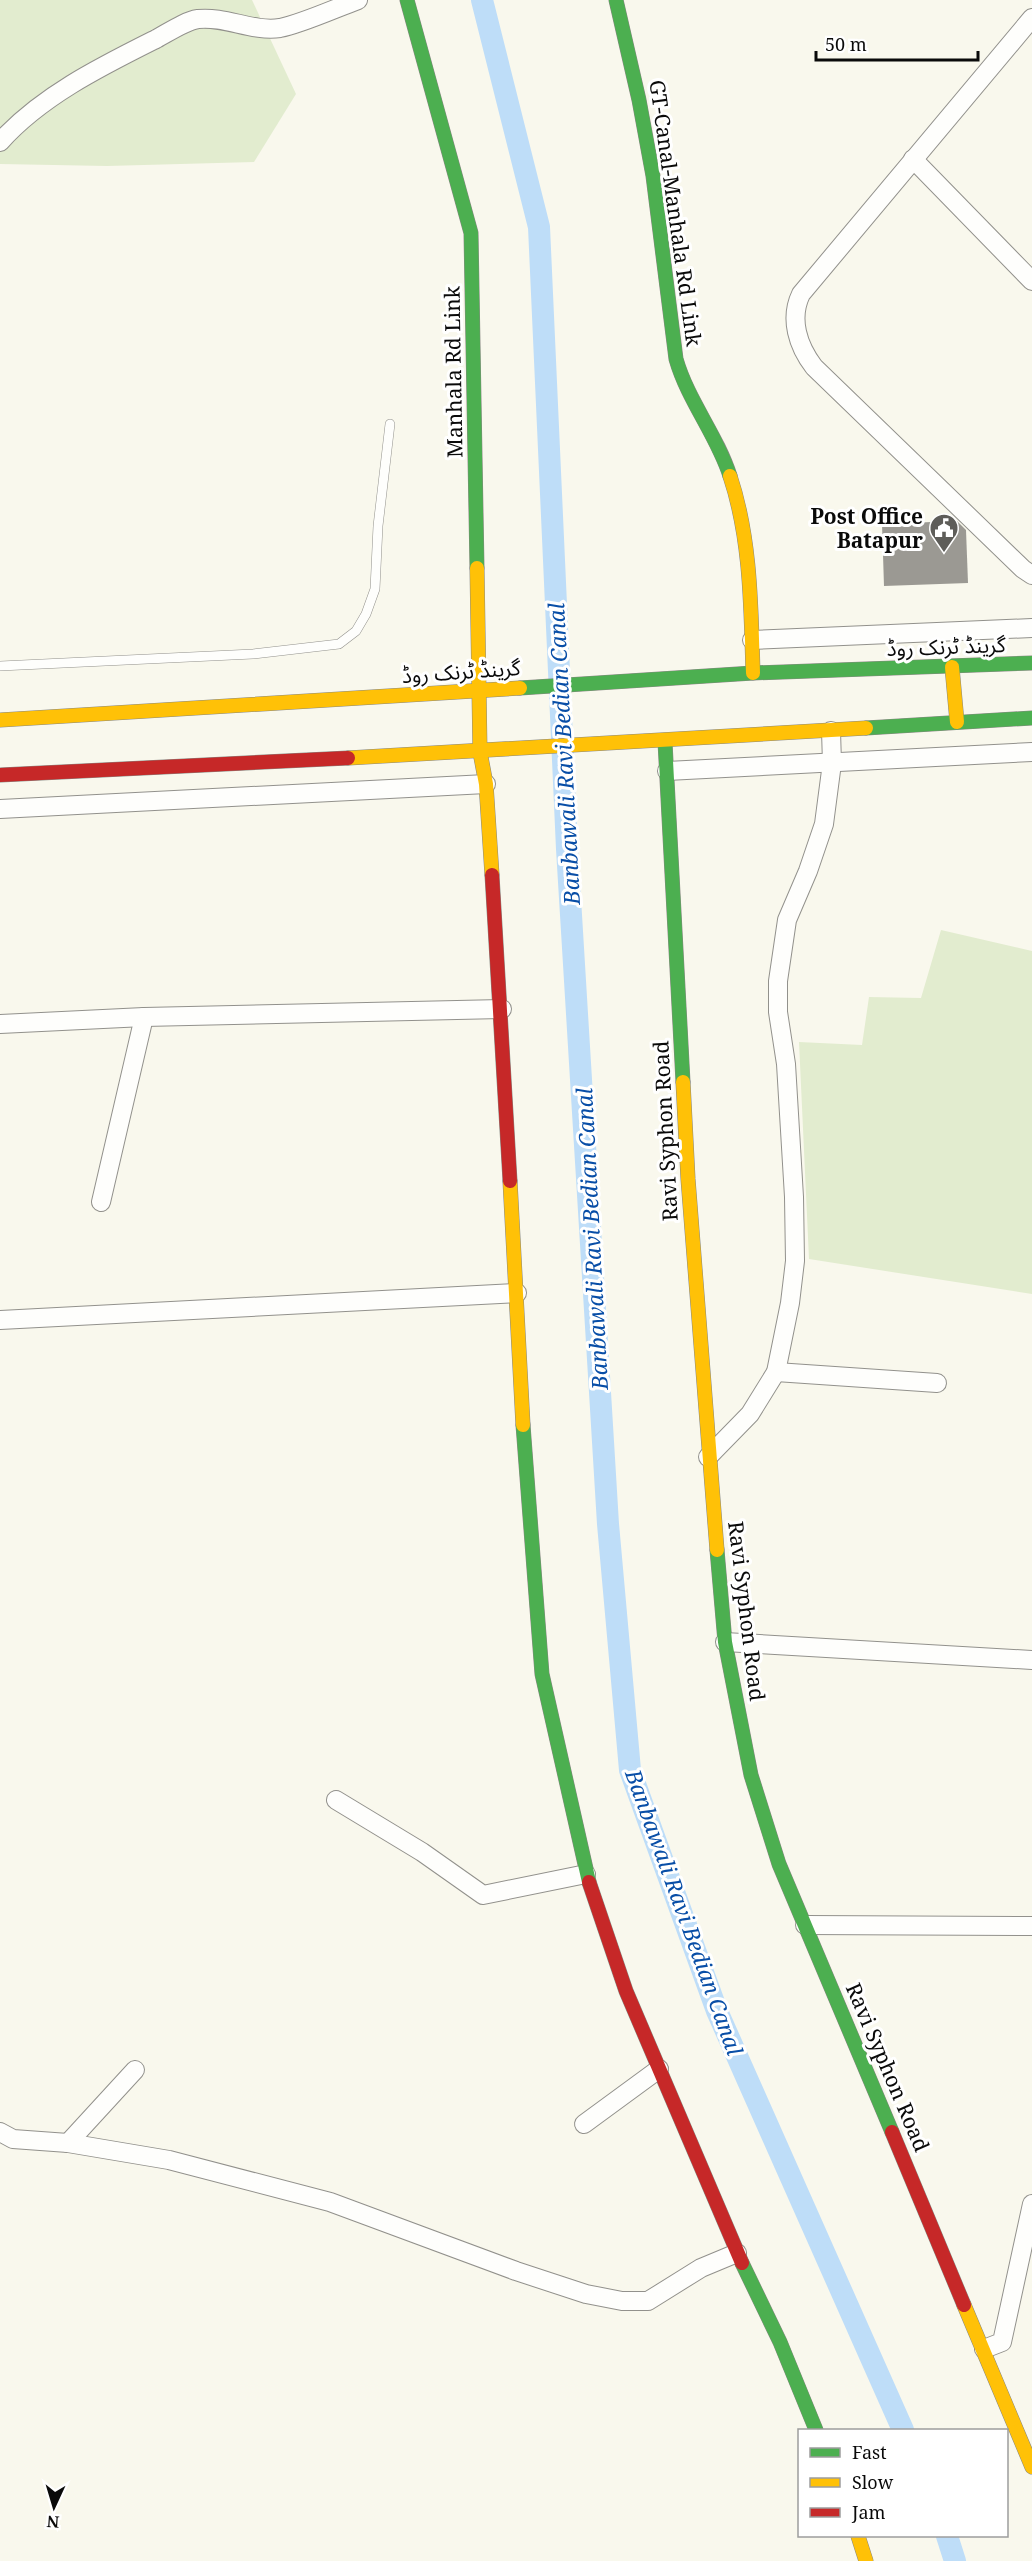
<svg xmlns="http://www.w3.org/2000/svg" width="1032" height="2561" viewBox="0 0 1032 2561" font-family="'Noto Serif','Noto Sans Arabic',serif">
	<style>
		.cemetery { fill: #e2eccf }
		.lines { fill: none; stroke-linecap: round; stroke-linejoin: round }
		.canal { stroke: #beddf8; stroke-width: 22 }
		.building { fill: #9b9993 }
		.lane-casing { stroke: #92918c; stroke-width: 10 }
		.street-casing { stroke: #92918c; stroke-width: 20 }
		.fast-casing { stroke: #888883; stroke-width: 15 }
		.slow-casing { stroke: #888883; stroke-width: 15 }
		.jam-casing { stroke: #888883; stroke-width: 15 }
		.lane { stroke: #fefefc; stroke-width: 9 }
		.street { stroke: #fefefc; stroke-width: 18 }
		.fast { stroke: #4caf50; stroke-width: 14 }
		.slow { stroke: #ffc107; stroke-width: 14 }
		.jam { stroke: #c62828; stroke-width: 14 }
		.labels { text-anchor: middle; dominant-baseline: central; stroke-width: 6; stroke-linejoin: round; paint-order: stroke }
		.street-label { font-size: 21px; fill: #0a0a0a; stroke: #fff }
		.poi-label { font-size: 21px; font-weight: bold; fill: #0a0a0a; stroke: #fff; text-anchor: end }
		.water-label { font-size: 22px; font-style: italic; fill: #084ea7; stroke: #fff }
	</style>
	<rect width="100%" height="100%" fill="#f9f8ed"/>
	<g class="cemetery">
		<polygon points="0,0 252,0 296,94 254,162 107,166 0,164"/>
		<polygon points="941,930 1032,951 1032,1294 809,1259 799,1042 862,1045 869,997 921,998"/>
	</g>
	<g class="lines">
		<g class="canal">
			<polyline points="482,0 539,227 567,849 608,1524 630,1770 717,2011 903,2430"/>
			<polyline points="947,2536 955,2561"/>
		</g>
	</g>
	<polygon class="building" points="957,521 966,530 968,583 884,586 882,524"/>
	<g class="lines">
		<g class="lane-casing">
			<polyline id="lane" points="0,666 253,654 339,644 356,631 366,614 375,589 378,526 390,424"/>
		</g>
		<g class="street-casing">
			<g id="street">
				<path d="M 1032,18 L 801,294 C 789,319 798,346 814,367 L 1023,569 L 1032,575"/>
				<path d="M 0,142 C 41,96 102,66 156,39 C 169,32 185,21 198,19 C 226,16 252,32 280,28 C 301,24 336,8 358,0"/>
				<polyline points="913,159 1032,281"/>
				<polyline points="752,640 1032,628"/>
				<polyline points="667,771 1032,752"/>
				<polyline points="0,809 486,784"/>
				<polyline points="0,1024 144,1017 502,1009"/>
				<polyline points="101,1202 144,1017"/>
				<polyline points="0,1320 517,1293"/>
				<polyline points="776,1372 937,1383"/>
				<polyline points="708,1457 750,1414 776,1372 790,1303 795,1261 794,1197 786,1064 778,1012 778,981 787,920 808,871 824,824 832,763 831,731"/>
				<polyline points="725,1642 1032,1660"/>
				<polyline points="336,1800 422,1852 483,1895 586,1874"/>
				<polyline points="805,1925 1032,1926"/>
				<polyline points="584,2124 659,2069"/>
				<polyline points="0,2132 13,2139 68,2143 169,2160 330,2202 516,2271 586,2294 622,2301 648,2301 701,2268 737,2253"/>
				<polyline points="68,2143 135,2070"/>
				<polyline points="984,2349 1002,2342 1032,2204"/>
			</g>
		</g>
		<g class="fast-casing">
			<g id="fast">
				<polyline points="407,0 471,233 477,568"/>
				<path d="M 616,0 L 639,100 L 653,176 L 676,359 C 688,401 717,435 730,476"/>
				<polyline points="520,688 753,673 1032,663"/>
				<polyline points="866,728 1032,718"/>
				<polyline points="665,742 683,1082"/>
				<polyline points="523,1425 542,1674 589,1882"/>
				<polyline points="717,1550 725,1642 751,1775 779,1864 892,2132"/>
				<polyline points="742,2263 780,2342 816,2430"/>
			</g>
		</g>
		<g class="slow-casing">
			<g id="slow">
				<path d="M 730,476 C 751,539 751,608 753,673"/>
				<polyline points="477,568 480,752 486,784 492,875"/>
				<polyline points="952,667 957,722"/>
				<polyline points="0,720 520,688"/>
				<polyline points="348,758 866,728"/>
				<polyline points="683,1082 688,1179 717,1550"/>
				<polyline points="510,1181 523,1425"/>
				<polyline points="964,2305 1032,2467"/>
				<polyline points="858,2536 866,2561"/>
			</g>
		</g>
		<g class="jam-casing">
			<g id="jam">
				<polyline points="0,775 348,758"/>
				<polyline points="492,875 510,1181"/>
				<polyline points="589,1882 626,1991 742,2263"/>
				<polyline points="892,2132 964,2305"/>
			</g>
		</g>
		<use href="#lane" class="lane"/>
		<use href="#street" class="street"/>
		<use href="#fast" class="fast"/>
		<use href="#slow" class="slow"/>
		<use href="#jam" class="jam"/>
	</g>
	<defs>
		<g id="civic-pin" transform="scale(1.5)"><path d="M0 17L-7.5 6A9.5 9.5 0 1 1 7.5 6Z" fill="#5e5d59" stroke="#fff"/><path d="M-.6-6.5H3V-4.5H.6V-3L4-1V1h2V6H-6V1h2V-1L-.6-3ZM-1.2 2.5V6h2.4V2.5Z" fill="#fff"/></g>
	</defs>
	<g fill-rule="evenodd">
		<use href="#civic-pin" x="944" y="528"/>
	</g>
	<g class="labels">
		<g class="street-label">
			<text transform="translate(676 213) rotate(82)">GT-Canal-Manhala Rd Link</text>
			<text transform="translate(453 372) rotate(-91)">Manhala Rd Link</text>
			<text transform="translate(946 646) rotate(-2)">گرینڈ ٹرنک روڈ</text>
			<text transform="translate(461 671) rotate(-4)">گرینڈ ٹرنک روڈ</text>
			<text transform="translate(665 1131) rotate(-93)">Ravi Syphon Road</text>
			<text transform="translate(747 1611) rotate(83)">Ravi Syphon Road</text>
			<text transform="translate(888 2067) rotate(67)">Ravi Syphon Road</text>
		</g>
		<g class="poi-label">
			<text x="923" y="516">Post Office<tspan x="923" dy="24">Batapur</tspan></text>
		</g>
		<g class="water-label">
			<text transform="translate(563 754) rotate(-93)">Banbawali Ravi Bedian Canal</text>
			<text transform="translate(591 1239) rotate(-93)">Banbawali Ravi Bedian Canal</text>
			<text transform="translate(685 1912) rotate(70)">Banbawali Ravi Bedian Canal</text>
		</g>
	</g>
	<rect x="798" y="2429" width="210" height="108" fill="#ffffff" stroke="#9d9d9d" stroke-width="1.5"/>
	<rect x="810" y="2448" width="30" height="9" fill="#4caf50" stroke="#9d9d9d" stroke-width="1.5"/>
	<text x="852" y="2459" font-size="18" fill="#0a0a0a">Fast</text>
	<rect x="810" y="2478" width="30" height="9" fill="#ffc107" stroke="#9d9d9d" stroke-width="1.5"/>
	<text x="852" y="2489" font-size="18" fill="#0a0a0a">Slow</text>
	<rect x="810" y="2508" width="30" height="9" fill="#c62828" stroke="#9d9d9d" stroke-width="1.5"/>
	<text x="852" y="2519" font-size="18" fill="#0a0a0a">Jam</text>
	<g transform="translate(54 2507) rotate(184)" stroke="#ffffff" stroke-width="4.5" paint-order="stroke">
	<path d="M0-4.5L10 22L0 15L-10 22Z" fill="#0a0a0a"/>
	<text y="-9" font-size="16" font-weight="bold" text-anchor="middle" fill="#0a0a0a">N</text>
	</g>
	<path d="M816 51v9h162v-9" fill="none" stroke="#0a0a0a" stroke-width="3"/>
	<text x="825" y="51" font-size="18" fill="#0a0a0a" stroke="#ffffff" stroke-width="4.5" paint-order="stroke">50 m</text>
</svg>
